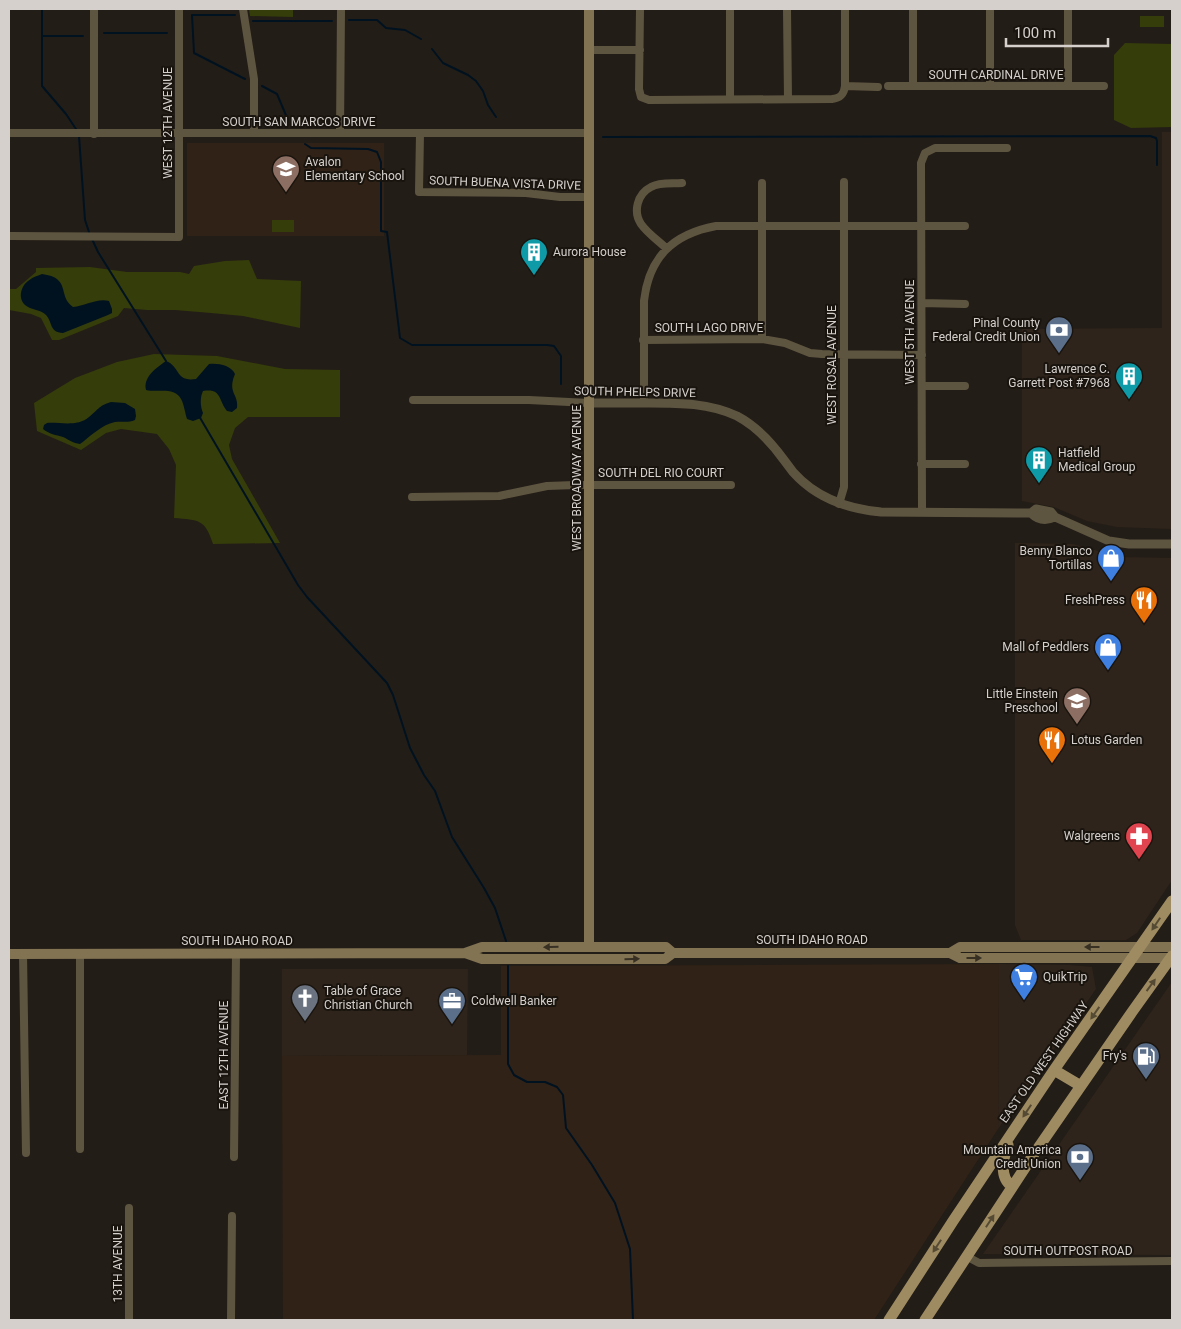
<svg xmlns="http://www.w3.org/2000/svg" width="1181" height="1329" font-family="Roboto,sans-serif">
  <rect width="100%" height="100%" fill="#231d17"/>
  <path fill="#2f241b" d="M1162,132H1172V529L1117,527L1087,521L1054,507L1022,501V329L1162,328Z
    M1015,543L1073,544L1119,557L1172,558V880L1137,933L1126,940H1021L1015,925Z
    M999,964L1070,965L1092,967L1096,989L998,1129Z
    M282,969H468L467,1055L282,1056Z
    M1172,982V1255L983,1254Z"/>
  <path fill="#302216" d="M187,143H384V236H187Z
    M999,964L998,1129L874,1320H283L282,1056L501,1055V966Z"/>
  <path fill="#353d0a" d="M249,9H293V17L250,16Z
    M1140,16H1164V27H1140Z
    M1125,43L1172,44V127L1131,128L1114,120V55Z
    M272,220H294V232H272Z
    M249,260L257,279L301,281L300,328L243,316L211,313L175,310H147L124,308L118,316L59,340H52L41,318L31,314L9,310V289H16L36,272V268L90,267L127,272H180L189,274L194,266L225,261Z
    M154,354L217,356L285,369L340,370V417H248L235,428L229,445L232,459L280,543L213,544C205,519 199,520 174,518L176,465L169,449L157,434L121,429L106,433L81,450L37,431L34,403L75,378L117,362Z"/>
  <path fill="#001220" d="M42,274C72,278 57,296 73,307C85,306 97,298 109,301L112,309V313L108,315L63,333C49,332 53,323 46,315C41,310 33,310 28,307C17,301 20,287 28,281C33,277 37,276 42,274Z
    M166,361C181,367 175,382 196,379L209,364C218,363 231,365 235,374C227,393 239,394 237,408L232,412L227,411C218,400 222,388 203,391C200,397 200,406 203,413L201,418L193,421L187,419C185,413 184,404 181,399C174,386 158,393 146,390C143,377 156,368 166,361Z
    M111,402L125,403L135,409L136,416L135,420C128,423 122,421 115,422C101,425 91,436 80,444C73,443 69,440 63,437C56,435 49,434 43,429L44,425L47,423C60,422 78,427 89,417C98,410 98,406 111,402Z"/>
  <g fill="none" stroke-linecap="round" stroke-linejoin="round">
    <path stroke="#001220" stroke-width="2" d="M42,9V86L66,114L76,129
      M235,15H192L194,53L245,79
      M349,20H377L386,28L405,30L421,39
      M253,21H332
      M104,33H167
      M43,36H83
      M432,49L443,63L468,75L476,81L483,91L488,105L496,117
      M262,86L277,94L288,120
      M79,136L85,220L90,235
      M603,137L1150,136L1156,138L1157,141V165
      M305,144L311,148L368,149L377,152L381,162V231L387,232L400,338L412,345H547L554,346L561,356V384
      M92,239L98,252L166,361
      M199,416L298,585L307,597L387,683L393,695L410,748L424,775L435,791L452,837L484,888L495,908L506,941
      M508,966V1064L514,1075L527,1082H545L557,1087L563,1095L566,1128L592,1165L615,1203L630,1249L633,1320"/>
    <path stroke="#5e5541" stroke-width="8" d="M243,9L254,79V133
      M640,9L639,89L641,97L649,100L832,99C841,98 844,94 845,86V9
      M787,9L788,99
      M913,9V86
      M990,9V86
      M589,50H640
      M845,86L878,87
      M888,86H1104
      M1068,86V9
      M730,99V9
      M9,133H590
      M340,133L341,9
      M420,133L419,192L526,193L560,197H590
      M94,134V9
      M9,236L179,237V9
      M667,249C659,241 648,234 641,224C633,212 637,194 651,187C660,182 673,184 682,183
      M922,303L965,304
      M762,339V183
      M643,340L762,339L785,343L810,353L822,354L922,355
      M922,386H965
      M413,400H529L589,403
      M644,403V301C649,257 673,234 716,226H965
      M921,464H965
      M412,497L499,496L547,486L575,485H731
      M839,504L844,487V182
      M922,512L921,163L925,153L935,148H1007
      M23,953L26,1153
      M80,953V1149
      M234,1157L236,953
      M966,1256L979,1263L1172,1261
      M129,1320V1208
      M231,1320L232,1216"/>
    <path stroke="#5e5541" stroke-width="9" d="M589,403C610,403 630,403 650,403C680,403 709,403 737,416C756,426 771,442 784,460C787,464 790,468 793,472C816,498 848,509 881,512L1031,513L1036,509L1051,512L1055,517L1109,541L1129,544H1172
      M1031,513C1038,520 1046,521 1055,517"/>
    <path stroke="#827353" stroke-width="10" d="M589,947V9
      M465,953L482,947H666L673,953H950L960,947H1172
      M950,953L960,958H1172
      M9,954L465,953L482,959H665L673,953"/>
    <path stroke="#9e8b61" stroke-width="11" d="M1054,1070L1081,1086
      M1008,1145C1003,1158 999,1178 1012,1186
      M889,1320L953,1221L1054,1070L1172,901
      M925,1320L1034,1154L1132,1012L1172,956"/>
  </g>
  <defs><path id="oneway-solid" d="M-6-.8H1V-3.2L6.5 0L1 3.2V.8H-6Z" transform="scale(1.25)"/></defs>
  <g fill="#554a33">
    <use href="#oneway-solid" transform="translate(1156 924) rotate(124)"/>
    <use href="#oneway-solid" transform="translate(1151 985) rotate(-54)"/>
    <use href="#oneway-solid" transform="translate(1095 1013) rotate(125)"/>
    <use href="#oneway-solid" transform="translate(1027 1111) rotate(124)"/>
    <use href="#oneway-solid" transform="translate(990 1221) rotate(-57)"/>
    <use href="#oneway-solid" transform="translate(937 1246) rotate(123)"/>
  </g>
  <g fill="#383023">
    <use href="#oneway-solid" transform="translate(551 947) rotate(179)"/>
    <use href="#oneway-solid" transform="translate(1092 947) rotate(180)"/>
    <use href="#oneway-solid" transform="translate(974 958)"/>
    <use href="#oneway-solid" transform="translate(632 959) rotate(-1)"/>
  </g>
  <defs>
    <g id="school-pin" transform="scale(1.4375)"><path d="M0 17L-7.5 6A9.5 9.5 0 1 1 7.5 6Z" fill="#8d6e63" stroke="#19140e"/><path d="M0-5L7-2L0 1L-7-2ZM-4 1L0 2.5L4 1V4Q0 6-4 4Z" fill="#fff"/></g>
    <g id="building-pin" transform="scale(1.4375)"><path d="M0 17L-7.5 6A9.5 9.5 0 1 1 7.5 6Z" fill="#0f9aa8" stroke="#19140e"/><path d="M-4-6H4V6H1V3H-1V6H-4ZM-2.5-4.3h1.7v1.8h-1.7ZM.8-4.3h1.7v1.8H.8ZM-2.5-1h1.7V.8h-1.7ZM.8-1h1.7V.8H.8Z" fill="#fff"/></g>
    <g id="bank-pin" transform="scale(1.4375)"><path d="M0 17L-7.5 6A9.5 9.5 0 1 1 7.5 6Z" fill="#5c6f8a" stroke="#19140e"/><path d="M-6-4H6V4H-6ZM0-2.3a2.3 2.3 0 1 0 0 4.6a2.3 2.3 0 1 0 0-4.6Z" fill="#fff"/></g>
    <g id="shop-pin" transform="scale(1.4375)"><path d="M0 17L-7.5 6A9.5 9.5 0 1 1 7.5 6Z" fill="#3f7fe0" stroke="#19140e"/><path d="M-5-2.5h2.3a2.7 3.5 0 0 1 5.4 0H5L5.5 6h-11ZM-1.5-2.5h3a1.5 2.3 0 0 0-3 0Z" fill="#fff"/></g>
    <g id="restaurant-pin" transform="scale(1.4375)"><path d="M0 17L-7.5 6A9.5 9.5 0 1 1 7.5 6Z" fill="#e8710a" stroke="#19140e"/><path d="M-5-6h1v4h1v-4h1v4h1v-4h1v5L-1.5 .5V6h-2V.5L-5-1ZM5-6V6H3V1.5H1.5Q1.5-4 5-6Z" fill="#fff"/></g>
    <g id="pharmacy-pin" transform="scale(1.4375)"><path d="M0 17L-7.5 6A9.5 9.5 0 1 1 7.5 6Z" fill="#e0444e" stroke="#19140e"/><path d="M-2-6h4v4h4v4h-4v4h-4v-4h-4v-4h4Z" fill="#fff"/></g>
    <g id="supermarket-pin" transform="scale(1.4375)"><path d="M0 17L-7.5 6A9.5 9.5 0 1 1 7.5 6Z" fill="#3f7fe0" stroke="#19140e"/><path d="M-6-5.5h2.5l.6 2H6L4.5 2H-2.5L-4.4-4H-6ZM-1.5 3.2a1.3 1.3 0 1 0 .1 0ZM3 3.2a1.3 1.3 0 1 0 .1 0Z" fill="#fff"/></g>
    <g id="church-pin" transform="scale(1.4375)"><path d="M0 17L-7.5 6A9.5 9.5 0 1 1 7.5 6Z" fill="#6b7280" stroke="#19140e"/><path d="M-1.2-6h2.4v3.5h3.3v2.4h-3.3V6h-2.4V-.1h-3.3v-2.4h3.3Z" fill="#fff"/></g>
    <g id="office-pin" transform="scale(1.4375)"><path d="M0 17L-7.5 6A9.5 9.5 0 1 1 7.5 6Z" fill="#5c6f8a" stroke="#19140e"/><path d="M-6-3h4V-5.5h4V-3h4V5H-6ZM-1-4.5V-3h2v-1.5ZM-6 0V1H6V0Z" fill="#fff"/></g>
    <g id="fuel-pin" transform="scale(1.4375)"><path d="M0 17L-7.5 6A9.5 9.5 0 1 1 7.5 6Z" fill="#5c6f8a" stroke="#19140e"/><path d="M-5.5-6h7V0h2V4h1.3V-2.5L3-4.5l.8-.8L6-3V5H2.5V1h-1V6h-7ZM-4.2-4.7v3.2H.2V-4.7Z" fill="#fff"/></g>
  </defs>
  <g fill-rule="evenodd">
    <use href="#school-pin" x="286" y="169"/>
    <use href="#building-pin" x="534" y="252"/>
    <use href="#bank-pin" x="1059" y="330"/>
    <use href="#building-pin" x="1129" y="376"/>
    <use href="#building-pin" x="1039" y="460"/>
    <use href="#shop-pin" x="1111" y="558"/>
    <use href="#restaurant-pin" x="1144" y="600"/>
    <use href="#shop-pin" x="1108" y="647"/>
    <use href="#school-pin" x="1077" y="701"/>
    <use href="#restaurant-pin" x="1052" y="740"/>
    <use href="#pharmacy-pin" x="1139" y="836"/>
    <use href="#supermarket-pin" x="1024" y="977"/>
    <use href="#church-pin" x="305" y="998"/>
    <use href="#office-pin" x="452" y="1001"/>
    <use href="#fuel-pin" x="1146" y="1056"/>
    <use href="#bank-pin" x="1080" y="1157"/>
  </g>
  <g text-anchor="middle" dominant-baseline="central" stroke-width="4" stroke-linejoin="round" paint-order="stroke">
    <g font-size="12" fill="#d5d0cc" stroke="#19140e">
      <text x="996" y="75">SOUTH CARDINAL DRIVE</text>
      <text x="299" y="122">SOUTH SAN MARCOS DRIVE</text>
      <text transform="translate(168 123) rotate(-90)">WEST 12TH AVENUE</text>
      <text transform="translate(505 183) rotate(2)">SOUTH BUENA VISTA DRIVE</text>
      <text x="709" y="328">SOUTH LAGO DRIVE</text>
      <text transform="translate(910 332) rotate(-90)">WEST 5TH AVENUE</text>
      <text transform="translate(832 365) rotate(-90)">WEST ROSAL AVENUE</text>
      <text transform="translate(635 392) rotate(1)">SOUTH PHELPS DRIVE</text>
      <text x="661" y="473">SOUTH DEL RIO COURT</text>
      <text transform="translate(577 478) rotate(-90)">WEST BROADWAY AVENUE</text>
      <text x="812" y="940">SOUTH IDAHO ROAD</text>
      <text x="237" y="941">SOUTH IDAHO ROAD</text>
      <text transform="translate(224 1055) rotate(-90)">EAST 12TH AVENUE</text>
      <text transform="translate(1044 1062) rotate(-55)">EAST OLD WEST HIGHWAY</text>
      <text x="1068" y="1251">SOUTH OUTPOST ROAD</text>
      <text transform="translate(118 1264) rotate(-90)">13TH AVENUE</text>
    </g>
    <g font-size="12" fill="#d5d0cc" stroke="#19140e" text-anchor="end">
      <text x="305" y="162" text-anchor="start">Avalon<tspan x="305" dy="14">Elementary School</tspan></text>
      <text x="553" y="252" text-anchor="start">Aurora House</text>
      <text x="1040" y="323">Pinal County<tspan x="1040" dy="14">Federal Credit Union</tspan></text>
      <text x="1110" y="369">Lawrence C.<tspan x="1110" dy="14">Garrett Post #7968</tspan></text>
      <text x="1058" y="453" text-anchor="start">Hatfield<tspan x="1058" dy="14">Medical Group</tspan></text>
      <text x="1092" y="551">Benny Blanco<tspan x="1092" dy="14">Tortillas</tspan></text>
      <text x="1125" y="600">FreshPress</text>
      <text x="1089" y="647">Mall of Peddlers</text>
      <text x="1058" y="694">Little Einstein<tspan x="1058" dy="14">Preschool</tspan></text>
      <text x="1071" y="740" text-anchor="start">Lotus Garden</text>
      <text x="1120" y="836">Walgreens</text>
      <text x="1043" y="977" text-anchor="start">QuikTrip</text>
      <text x="324" y="991" text-anchor="start">Table of Grace<tspan x="324" dy="14">Christian Church</tspan></text>
      <text x="471" y="1001" text-anchor="start">Coldwell Banker</text>
      <text x="1127" y="1056">Fry's</text>
      <text x="1061" y="1150">Mountain America<tspan x="1061" dy="14">Credit Union</tspan></text>
    </g>
  </g>
  <rect width="1181" height="1329" fill="none" stroke="#d5d0cc" stroke-width="20"/>
  <path d="M1006 38v8h102v-8" fill="none" stroke="#d5d0cc" stroke-width="2.5"/>
  <text x="1014" y="38" font-size="15" fill="#d5d0cc" stroke="#19140e" stroke-width="4" paint-order="stroke">100 m</text>
</svg>
